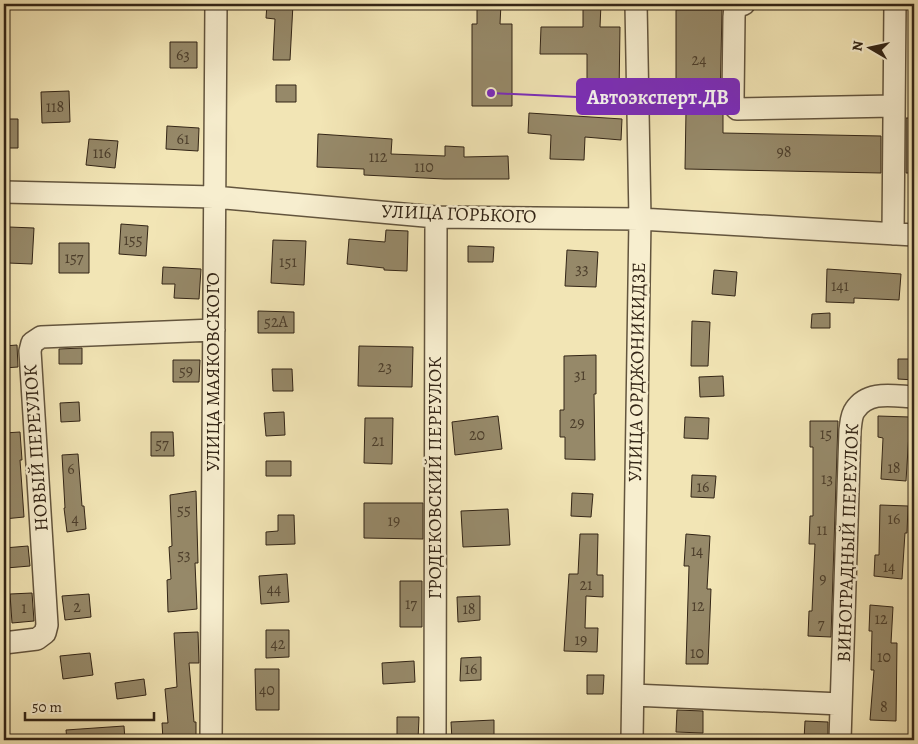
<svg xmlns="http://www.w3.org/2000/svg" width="918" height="744" font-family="Alegreya,serif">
  <rect width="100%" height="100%" fill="#f2e5b5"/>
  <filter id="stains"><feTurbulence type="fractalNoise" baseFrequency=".004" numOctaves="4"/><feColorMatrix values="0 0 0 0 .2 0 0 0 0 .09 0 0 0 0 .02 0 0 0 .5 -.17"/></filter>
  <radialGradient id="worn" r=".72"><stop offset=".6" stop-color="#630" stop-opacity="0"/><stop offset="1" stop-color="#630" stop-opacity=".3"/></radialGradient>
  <path fill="#968969" stroke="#332516" d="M267,4H293L290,60H273L275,19L266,18Z
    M477,4H501L500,24H512V106H472V24H477Z
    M583,4H601L600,27H620L619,94L587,93V54H540L541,27H583Z
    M676,10H722L720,105L723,111V133L881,136V173L685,169L686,111H676Z
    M170,42H197V68H170Z
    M276,85H296V102H276Z
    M69,91L70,122L42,123L41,92Z
    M529,113L622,119L621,140L585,137L584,160L550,159L551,135L528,133Z
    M906,118H914V173H906Z
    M4,119H18V148H4Z
    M167,126L199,128L198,151L166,149Z
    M318,134L392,139L391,154L445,156V146L464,147V157L508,156L509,179H444L364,175V169L317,167Z
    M89,139L118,141L115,168L86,165Z
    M121,224L148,226L146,256L119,254Z
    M9,227L34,228L32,264L8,263Z
    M386,230L408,231L407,271L384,270V268L347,264L349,239L385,242Z
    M273,240L306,241L304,285L271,283Z
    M59,243H89V273H59Z
    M468,246L494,247L493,262H468Z
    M567,250L598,252L596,287L565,286Z
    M163,267L201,269L199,299L174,298L175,284H162Z
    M827,269L901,274L899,300L854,298V303L826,302Z
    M714,270L737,272L735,296L712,294Z
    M258,311L294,312V333H258Z
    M830,313V328H811L812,314Z
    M692,321L710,322L708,366H691Z
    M17,345L18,367L4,368V346Z
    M359,346L413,347L412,387L358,386Z
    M82,348V364H59V349Z
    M596,355V394H594L595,460L565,459V437H560V410H564V356Z
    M898,359H914V380L898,379Z
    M173,360H200L199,382H173Z
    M272,369H292L293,391H273Z
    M723,376L724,396L700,397L699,377Z
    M79,402L80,421L61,422L60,403Z
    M284,412L285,435L266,436L264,413Z
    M498,416L502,449L455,455L452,422Z
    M878,416L910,417L906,481L881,479L883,438L878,437Z
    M685,417L709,418L708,439L684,438Z
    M365,418H393L392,464L364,463Z
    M810,421H838L831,637L808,636L809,611H812L815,544H809L810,516H813V447H810Z
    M20,432L22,460H20L24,517L4,519V433Z
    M151,432H173L174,456H151Z
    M78,454L82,506H84L86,529L67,532L64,508H65L62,455Z
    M266,461H291V476H266Z
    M692,475L716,476L714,498L691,497Z
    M196,491L198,563H195L197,609L168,612L167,580L171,579L169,547L172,546L170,495Z
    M572,493L593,494L591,517L571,516Z
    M364,503H423V539L364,538Z
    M880,505L908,506L907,533H905L902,579L874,576L875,555H879Z
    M508,509L510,545L463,547L461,511Z
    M278,515H294L295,544L266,545V532L278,531Z
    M580,534H598L597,575H603V597L586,596L585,628H598L597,652L564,651L569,574H578Z
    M686,534L710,536L707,589H711L708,664H686L689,566H684Z
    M28,546L30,566L6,568L4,548Z
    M287,574L289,602L261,604L259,576Z
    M400,581H422V627H400Z
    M32,593L34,621L12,623L10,594Z
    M89,594L91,617L65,620L62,596Z
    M480,596V620L458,622L457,597Z
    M870,605L893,607L891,643H897L896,721L870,720L874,670H871L872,631H869Z
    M266,630H289V657L266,658Z
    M198,632L199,663H189L194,722H196V740H163L162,723H168L165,689L177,687L174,633Z
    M90,653L93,675L63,679L60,656Z
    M481,657V680L460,681L461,658Z
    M414,661L415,682L383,684L382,663Z
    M255,669H279V710H256Z
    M587,675H604L603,694H587Z
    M144,679L146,695L117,699L115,683Z
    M677,710L703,711V733L676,732Z
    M397,717H419L418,740H397Z
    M494,720V740H452L451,722Z
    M805,721L828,722V740H804Z
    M124,726L125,740H67L66,730Z"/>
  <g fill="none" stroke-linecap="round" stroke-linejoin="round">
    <g stroke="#63553e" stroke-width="24">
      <path id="minor" d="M744,4L735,7L734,17L733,99V105L737,109L893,106
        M4,192L214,197L436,217L640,219L914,235
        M893,234L895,4
        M4,643L37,639L45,633L47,625L30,351L32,343L41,337L214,330
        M633,695L841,704
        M211,740L216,4
        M435,740L436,217
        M632,740L640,219L636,4
        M840,740L850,430C851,424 851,415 855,410C868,390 893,396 914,397"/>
    </g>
    <use href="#minor" stroke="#f7eecf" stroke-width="21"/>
  </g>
  <g text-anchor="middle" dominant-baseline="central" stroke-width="5" stroke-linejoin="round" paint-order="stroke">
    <g font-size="16" fill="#4c3e2b">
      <text x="183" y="55">63</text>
      <text x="699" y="60">24</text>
      <text x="55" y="107">118</text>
      <text x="183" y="139">61</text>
      <text x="784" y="152">98</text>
      <text x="102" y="153">116</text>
      <text x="378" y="157">112</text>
      <text x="424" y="167">110</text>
      <text x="133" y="240">155</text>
      <text x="74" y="258">157</text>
      <text x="288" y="262">151</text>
      <text x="582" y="269">33</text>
      <text x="840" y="286">141</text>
      <text x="276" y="322">52А</text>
      <text x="385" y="367">23</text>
      <text x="186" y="371">59</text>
      <text x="580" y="375">31</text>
      <text x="577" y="423">29</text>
      <text x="826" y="434">15</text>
      <text x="477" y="435">20</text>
      <text x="378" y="441">21</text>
      <text x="162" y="444">57</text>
      <text x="894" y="468">18</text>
      <text x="71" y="469">6</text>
      <text x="827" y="479">13</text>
      <text x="703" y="487">16</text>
      <text x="184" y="510">55</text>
      <text x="75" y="519">4</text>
      <text x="894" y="519">16</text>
      <text x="394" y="521">19</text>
      <text x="822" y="530">11</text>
      <text x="697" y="551">14</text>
      <text x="184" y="555">53</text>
      <text x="889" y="567">14</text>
      <text x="823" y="579">9</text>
      <text x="586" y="585">21</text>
      <text x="274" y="589">44</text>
      <text x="411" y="604">17</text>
      <text x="698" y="606">12</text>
      <text x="77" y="607">2</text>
      <text x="24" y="608">1</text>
      <text x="469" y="609">18</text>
      <text x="881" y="619">12</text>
      <text x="821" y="624">7</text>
      <text x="581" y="640">19</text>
      <text x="278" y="644">42</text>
      <text x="697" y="653">10</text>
      <text x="884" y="657">10</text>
      <text x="471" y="669">16</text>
      <text x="267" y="690">40</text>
      <text x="884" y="707">8</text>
    </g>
    <g font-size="19" fill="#332516" stroke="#f7eecf">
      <text transform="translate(459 214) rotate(2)">УЛИЦА ГОРЬКОГО</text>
      <text transform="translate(213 372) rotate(-90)">УЛИЦА МАЯКОВСКОГО</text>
      <text transform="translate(637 372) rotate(-89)">УЛИЦА ОРДЖОНИКИДЗЕ</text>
      <text transform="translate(36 448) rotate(-94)">НОВЫЙ ПЕРЕУЛОК</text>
      <text transform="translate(435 478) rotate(-90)">ГРОДЕКОВСКИЙ ПЕРЕУЛОК</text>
      <text transform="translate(848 543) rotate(-88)">ВИНОГРАДНЫЙ ПЕРЕУЛОК</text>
    </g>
  </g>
  <path fill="none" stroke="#7b2cbf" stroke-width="2" d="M491 93L577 97"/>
  <circle fill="#7b2cbf" stroke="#f7eecf" stroke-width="2" cx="491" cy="93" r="5"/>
  <rect fill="#7b2cbf" stroke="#7b2cbf" stroke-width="2" x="577" y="79" width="162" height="35" rx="5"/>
  <g font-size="20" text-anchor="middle" font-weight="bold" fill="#fff">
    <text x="658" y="104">Автоэксперт.ДВ</text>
  </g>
  <rect width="918" height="744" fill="none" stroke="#f2e5b5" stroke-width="20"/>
  <rect x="5" y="5" width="908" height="734" fill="none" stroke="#332516" stroke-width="2.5"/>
  <rect x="10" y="10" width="898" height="724" fill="none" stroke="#332516"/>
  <g transform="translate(870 48) rotate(279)" stroke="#f7eecf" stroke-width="4" paint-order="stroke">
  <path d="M0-4L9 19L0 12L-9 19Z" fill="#332516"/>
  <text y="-8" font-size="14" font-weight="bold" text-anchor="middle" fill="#332516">N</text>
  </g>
  <path d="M25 712v8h129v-8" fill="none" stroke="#332516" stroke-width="2.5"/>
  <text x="32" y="712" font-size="15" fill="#332516" stroke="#f7eecf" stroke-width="4" paint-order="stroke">50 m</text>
  <rect width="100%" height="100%" filter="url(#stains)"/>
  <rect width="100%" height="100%" fill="url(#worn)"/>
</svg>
